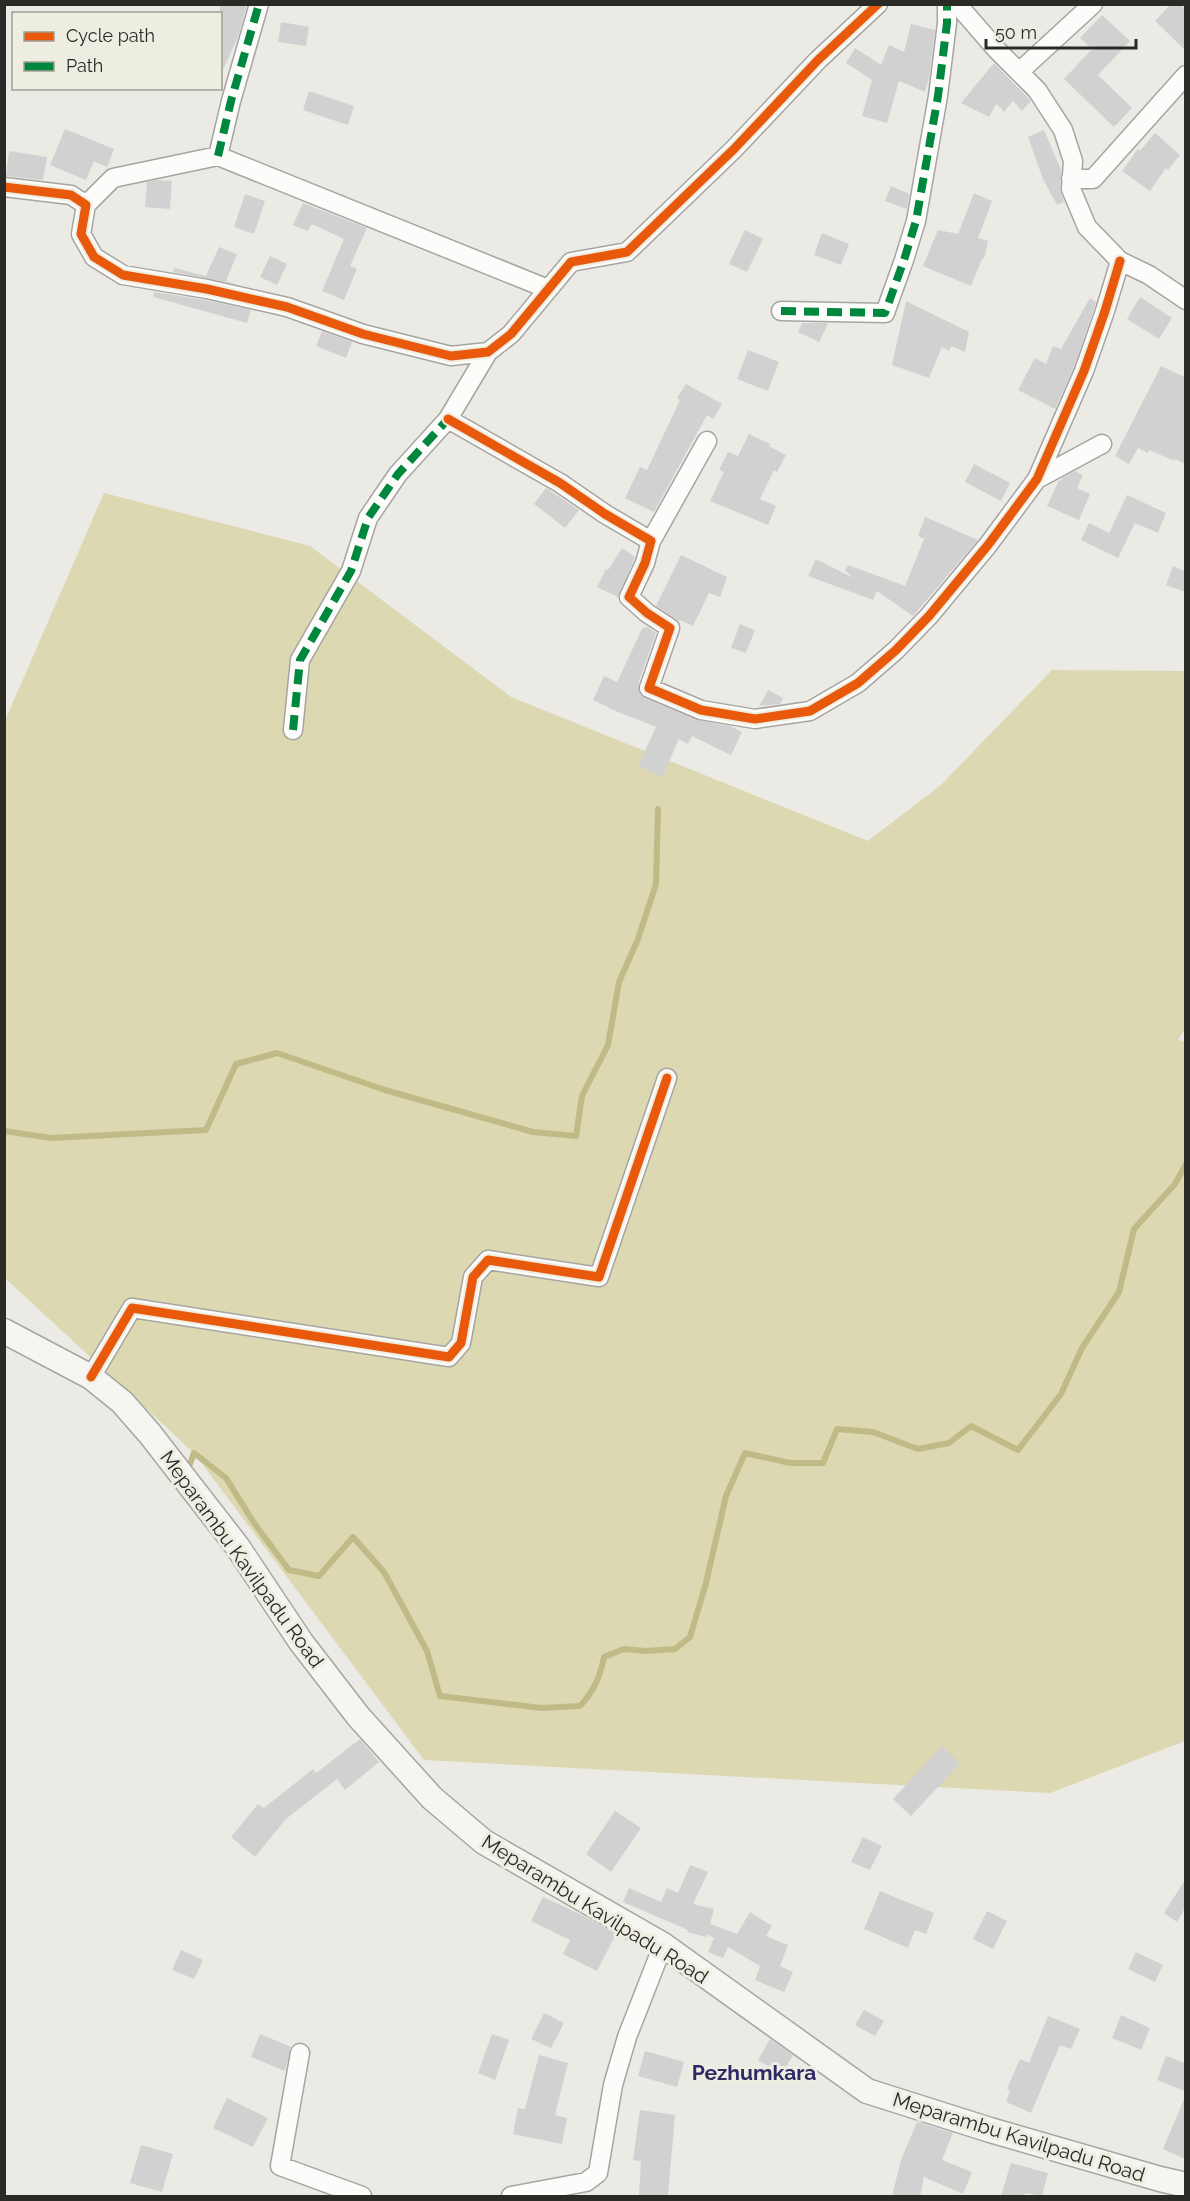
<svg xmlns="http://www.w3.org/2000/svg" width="1190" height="2201" font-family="Raleway,sans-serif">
  <rect width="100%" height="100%" fill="#ebeae4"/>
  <path fill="#dcd8b1" d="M104,493L310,546L511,697L868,841L941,785L1052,670L1185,671L1186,1027L1178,1040L1186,1042L1185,1741L1050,1793L424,1760L194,1453L5,1278L4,723Z"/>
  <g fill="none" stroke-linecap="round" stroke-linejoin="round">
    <path stroke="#c0ba87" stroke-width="6" d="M4,1131L51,1138L206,1130L236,1064L277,1053L385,1090L533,1132L576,1136L582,1096L608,1045L619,982L638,939L656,884L658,809
      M188,1469L194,1453L226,1478L254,1523L289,1570L319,1576L353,1537L384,1572L427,1651L440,1696L541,1708L580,1706C594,1691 600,1677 604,1657L624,1649L646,1651L675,1649L690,1637L706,1583L726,1496L745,1453L790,1463H823L837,1429L873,1432L918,1449L949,1443L971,1426L1018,1450L1061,1394L1082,1348L1119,1292L1134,1229L1175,1184L1186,1164"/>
  </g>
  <path fill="#d2d1d1" d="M220,4H247L238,37L220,76Z
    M1171,4H1180L1185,9V50L1155,21Z
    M1102,15L1130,41L1098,75L1132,108L1114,127L1064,79L1092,49L1080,38Z
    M281,22L309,27L306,46L278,42Z
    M911,24L935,30L929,77L925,92L899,81L887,123L862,116L872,80L846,63L855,48L881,65L889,45L904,52Z
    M994,63L1031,101L1022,111L1013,101L1003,113V110L996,104L989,117L961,103Z
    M309,91L354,106L348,125L303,110Z
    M65,129L114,149L107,167L94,161L86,180L50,165Z
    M1044,130L1061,170L1060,189L1064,202L1057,205L1043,179L1028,137Z
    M1155,133L1180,155L1168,170L1166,168L1150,191L1122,171L1138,149L1140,151Z
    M9,151L47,157L43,180L6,176Z
    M157,180L172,181L170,209L145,207L147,182Z
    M891,186L909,194L907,209L885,201Z
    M974,193L992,201L978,238L988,241L984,259H982L971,286L923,266L938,230L958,234Z
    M245,194L265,201L254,234L234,227Z
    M303,203L367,228L350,266L357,269L344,300L322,291L344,239L312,224L308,231L293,225Z
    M745,230L763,239L747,272L729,264Z
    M822,233L849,244L841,265L814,255Z
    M219,247L237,254L226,281L237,284L173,272L174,268L206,276Z
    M270,256L287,264L277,285L260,277Z
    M154,292L205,300L251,310L247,323L153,297Z
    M1140,297L1172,318L1159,339L1127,319Z
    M1090,298L1096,302L1094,308L1074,367L1055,409L1018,390L1035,358L1046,364L1053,346L1061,349Z
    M906,301L969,332L965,352L951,346L949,351L942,347L929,378L892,365Z
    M802,323H827L828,324L819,342L798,332Z
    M322,331L352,342L346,358L316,346Z
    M748,350L779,362L768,391L737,379Z
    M1161,366L1185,377V464L1175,459V461L1149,450L1148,453L1138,448L1129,464L1115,456Z
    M686,384L722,404L713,419L707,415L654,512L625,498L640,467L647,470L680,400L677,398Z
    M749,434L770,444L769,446L786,455L777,472L774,470L760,499L776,506L768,525L710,501L724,472L719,470L728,452L738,456Z
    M974,464L1010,483L1001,501L965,482Z
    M1075,471L1083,475L1077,488L1090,494L1079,520L1047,506L1059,480L1061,481L1062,478Z
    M546,488L579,510L565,528L534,504Z
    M1127,495L1166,513L1158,533L1135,523L1118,558L1081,540L1089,523L1109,533Z
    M925,517L978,540L913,616L877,591L873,600L808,576L816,559L853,578L845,570L848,565L905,586L924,539L918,536Z
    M622,548L635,557L618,597L597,587L606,569L608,570Z
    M681,555L727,577L720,597L709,593L693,626L680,620L679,621L656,606Z
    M1173,566L1185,571V592L1166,585Z
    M740,624L755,630L746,653L731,648Z
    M646,626L656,633L638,684L640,694L645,698L697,720L730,726L742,732L731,755L692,736L688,744L679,739L662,777L638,766L656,727L618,712L593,700L604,676L617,682L643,627L646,628Z
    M768,690L783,698L780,704L759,706Z
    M360,1739L379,1762L345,1790L337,1779L286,1819L255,1857L231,1837L258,1804L264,1808L313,1769L316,1773Z
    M942,1746L960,1763L911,1816L893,1799Z
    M615,1811L641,1828L611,1872L586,1854Z
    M863,1837L882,1846L870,1870L851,1862Z
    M690,1865L708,1872L693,1904L714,1909L710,1924L737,1934L750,1912L772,1926L766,1936L788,1945L780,1966L793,1972L784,1992L755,1980L760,1966L728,1947L723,1958L708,1952L714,1938L707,1934V1937L687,1932L688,1930L623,1902L629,1888L661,1902L667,1888L678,1893Z
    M1185,1880V1908L1177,1922L1164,1913Z
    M880,1891L934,1913L926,1934L915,1930L908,1948L864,1929Z
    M543,1897L582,1915L616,1934L597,1971L563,1954L570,1940L531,1921Z
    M987,1911L1007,1921L993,1949L973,1939Z
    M181,1950L203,1960L194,1979L172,1970Z
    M1136,1952L1163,1965L1155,1982L1128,1969Z
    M864,2010L884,2021L875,2036L855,2025Z
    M544,2013L564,2023L551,2048L531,2039Z
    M1121,2015L1150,2028L1141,2050L1112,2038Z
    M1048,2016L1080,2029L1071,2049L1060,2045L1031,2113L1006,2102L1010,2091L1007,2089L1020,2059L1029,2063Z
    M260,2034L291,2047L285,2071L251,2057Z
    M492,2034L509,2040L495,2080L478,2073Z
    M770,2039L793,2055L782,2074L758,2060Z
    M645,2051L684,2062L677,2087L638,2076Z
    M539,2055L568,2063L555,2115L567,2118L562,2144L513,2134L518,2108L525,2109Z
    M1166,2056L1185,2063V2091L1157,2080Z
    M1185,2097V2159L1163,2149Z
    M227,2098L268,2118L253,2147L213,2128Z
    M640,2110L675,2115L668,2196H639L641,2161L633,2160Z
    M917,2122L953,2133L942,2160L972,2172L963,2194L924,2177L920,2196H892L901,2160Z
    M141,2145L173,2154L162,2192L130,2183Z
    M1011,2163L1048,2173L1042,2196L1025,2193L1024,2196H1001Z"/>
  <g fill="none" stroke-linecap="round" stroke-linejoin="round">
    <g stroke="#a6a5a1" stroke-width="21">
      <path id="street" d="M957,4L997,50L1037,90L1063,130L1073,161L1071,189L1087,227L1120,261L1149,275L1186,300
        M1019,72L1093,4
        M218,156L231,101L259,4
        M1071,179H1093L1186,75
        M4,187L71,195L86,205L81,234L94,257L123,275L207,289L287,307L363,334L451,356L488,352L511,334L571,262L627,252L734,149L818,60L878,4
        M86,205L113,178L218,156L548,289
        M781,311L885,313L904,260L916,221L938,96L947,23V4
        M448,419L560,483L605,514L651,541L645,563L629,597L647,613L670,628L649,688L701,710L755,719L810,711L858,683L896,650L929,616L988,545L1037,479L1084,371L1105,311L1120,261
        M1037,479L1102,444
        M651,541L707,441
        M293,730L300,660L351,571L368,518L398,474L448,419L488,352
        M91,1377L132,1308L449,1357L461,1343L473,1277L488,1260L599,1277L667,1078
        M300,2053L280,2166L362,2196
        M511,2196L586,2182L598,2173L613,2085L627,2037L663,1945"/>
    </g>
    <g stroke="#a6a5a1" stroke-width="27">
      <path id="secondary" d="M4,1331L91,1377L122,1402L150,1434L237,1546L301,1642L358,1716L432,1798L484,1842L663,1945L867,2091L990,2130L1160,2179L1186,2185"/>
    </g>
    <use href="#street" stroke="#fcfcfb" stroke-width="18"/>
    <use href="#secondary" stroke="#f5f5f2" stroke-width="24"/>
    <path stroke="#00873e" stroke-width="8" stroke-dasharray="15 8" stroke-linecap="butt" d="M218,156L231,101L259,4
      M781,311L885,313L904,260L916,221L938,96L947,23V4
      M293,730L300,660L351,571L368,518L398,474L448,419L451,421"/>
    <g stroke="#eeede1" stroke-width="13">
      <path id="cycleway" d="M4,187L71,195L86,205L81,234L94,257L123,275L207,289L287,307L363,334L451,356L488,352L511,334L571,262L627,252L734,149L818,60L878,4
        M448,419L560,483L605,514L651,541L645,563L629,597L647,613L670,628L649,688L701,710L755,719L810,711L858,683L896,650L929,616L988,545L1037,479L1084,371L1105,311L1120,261
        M91,1377L132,1308L449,1357L461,1343L473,1277L488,1260L599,1277L667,1078"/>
    </g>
    <use href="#cycleway" stroke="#e8590c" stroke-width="9"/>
  </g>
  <g text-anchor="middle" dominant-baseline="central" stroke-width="6" stroke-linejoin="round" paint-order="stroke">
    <g font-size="20" fill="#2b2a26" stroke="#eeede1">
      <text transform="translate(242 1559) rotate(54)">Meparambu Kavilpadu Road</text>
      <text transform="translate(595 1909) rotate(32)">Meparambu Kavilpadu Road</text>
      <text transform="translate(1019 2137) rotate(17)">Meparambu Kavilpadu Road</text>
    </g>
    <g font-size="21" font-weight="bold" fill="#2d2a65" stroke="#eeede1">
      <text x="754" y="2072">Pezhumkara</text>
    </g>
  </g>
  <rect width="1190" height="2201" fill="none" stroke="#2b2a26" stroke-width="12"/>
  <rect x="12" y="12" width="210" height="78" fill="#eeede1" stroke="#a09f96" stroke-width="1.5"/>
  <rect x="24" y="32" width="30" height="9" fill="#e8590c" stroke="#a09f96" stroke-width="1.5"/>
  <text x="66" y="42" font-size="18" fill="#2b2a26">Cycle path</text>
  <rect x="24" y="62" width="30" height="9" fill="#00873e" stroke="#a09f96" stroke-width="1.5"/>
  <text x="66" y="72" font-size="18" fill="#2b2a26">Path</text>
  <path d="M986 39v9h150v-9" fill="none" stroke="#2b2a26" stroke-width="3"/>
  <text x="995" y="39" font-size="18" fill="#2b2a26" stroke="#eeede1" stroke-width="4.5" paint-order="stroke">50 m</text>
</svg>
